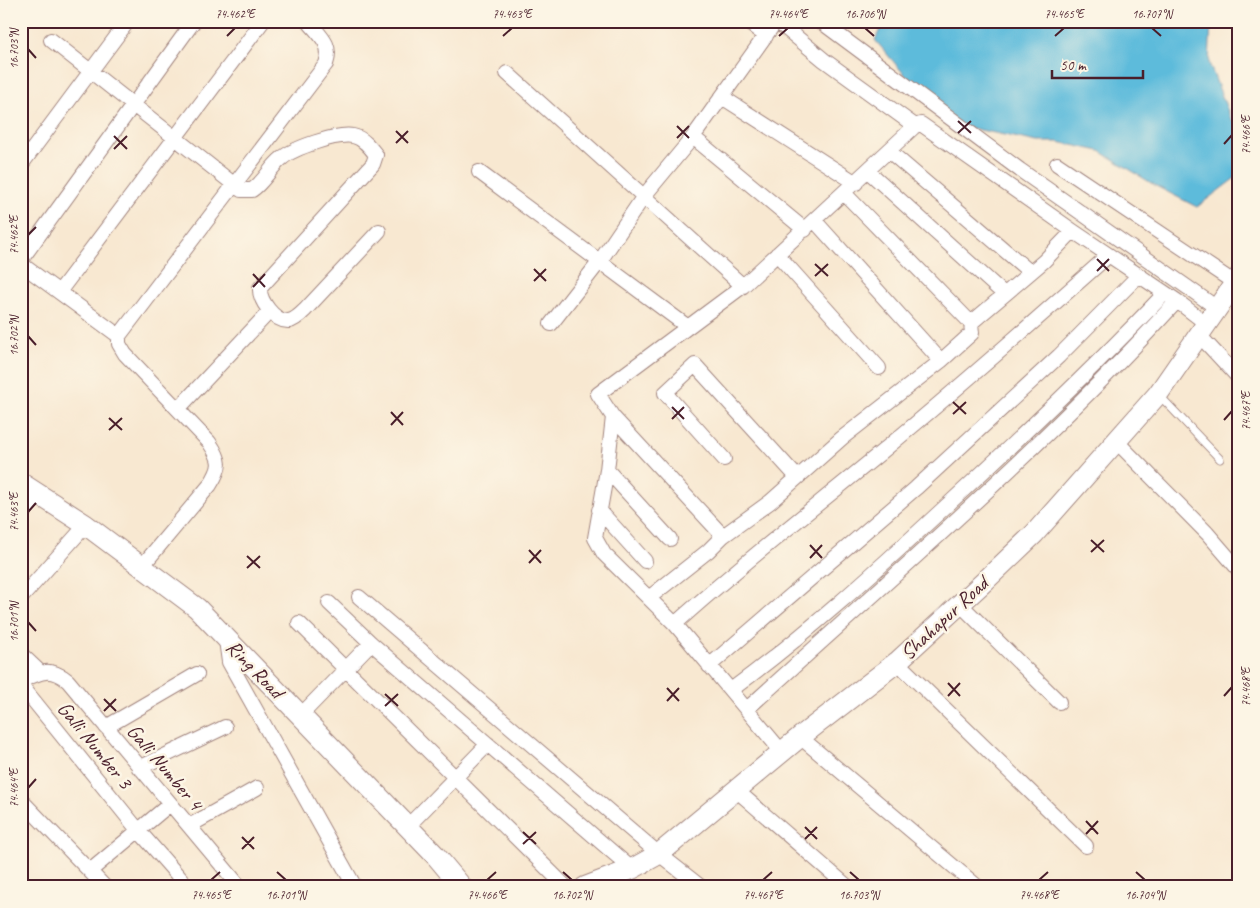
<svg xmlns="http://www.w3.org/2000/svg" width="1260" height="908" font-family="Caveat,sans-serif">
  <rect width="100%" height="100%" fill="#fcf5e5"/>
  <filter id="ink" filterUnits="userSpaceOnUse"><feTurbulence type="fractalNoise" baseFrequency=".02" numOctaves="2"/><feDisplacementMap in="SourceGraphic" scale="10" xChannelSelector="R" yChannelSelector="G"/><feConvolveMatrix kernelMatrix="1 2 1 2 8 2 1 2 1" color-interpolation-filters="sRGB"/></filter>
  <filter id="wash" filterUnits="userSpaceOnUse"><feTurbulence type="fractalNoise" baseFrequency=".0096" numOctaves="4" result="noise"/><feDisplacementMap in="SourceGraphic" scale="20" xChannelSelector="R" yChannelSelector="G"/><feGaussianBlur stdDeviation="1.12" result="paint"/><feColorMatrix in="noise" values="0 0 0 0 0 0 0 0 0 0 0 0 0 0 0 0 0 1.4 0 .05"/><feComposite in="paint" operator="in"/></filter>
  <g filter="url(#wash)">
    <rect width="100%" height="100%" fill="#f8e8d1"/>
    <path fill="#5dbbdb" stroke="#546d83" d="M884,21H1211L1209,63L1231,119L1239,125V175L1197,207L1156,186L1100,151L1058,142H1038L961,126L917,89L875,40Z"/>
  </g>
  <g filter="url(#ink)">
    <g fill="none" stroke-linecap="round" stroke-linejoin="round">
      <g stroke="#a1847e" stroke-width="9">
        <path id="lane" d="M1160,396L1220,459"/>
      </g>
      <g stroke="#a1847e" stroke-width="16">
        <path id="street" d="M746,21L766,36
          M777,21L824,60L915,126
          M820,21L1020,170L1217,308
          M51,40L241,190H252C264,182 270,168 281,159C293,148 337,133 353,136C363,138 370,147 376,155L373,164L260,288C259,300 274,322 289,321C295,320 301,314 305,310L379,231
          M507,73L743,286
          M722,97L856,183
          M693,137L805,230
          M889,151L1030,272
          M1057,164L1235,283
          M21,165L128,21
          M868,171L1004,294
          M479,172L688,327
          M814,220L941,361
          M777,254L879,368
          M21,260L194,21
          M21,264L119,336
          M59,292L263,21
          M971,323L1044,261L1073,231
          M551,324L600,261L644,196L693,137L776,21
          M1199,335L1239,378
          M178,409L270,311
          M613,417L723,536
          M1116,441L1207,533L1239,570
          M724,459L665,393L695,365L797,477
          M607,470L670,539
          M599,510L645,561
          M21,515L38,495
          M143,565L210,485C222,466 222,461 209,442L125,354L119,344V336L326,64C333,44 320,36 308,21
          M359,597L659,854L701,887
          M650,597L708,551L723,536L770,502L842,438L941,361L972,333L971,323L844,193
          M21,598L86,525
          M329,603L371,643L632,869
          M960,604L1059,702
          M299,623L566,887
          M675,624C742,563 814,508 884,450C960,387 1035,321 1109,255
          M226,640L229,662L355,887
          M21,654L40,672
          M897,662L1086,846
          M709,666L916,488L1059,356L1138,276
          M21,681C40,672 50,666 68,681L240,887
          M21,685L138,830L188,887
          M731,690C806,635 875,572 943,509C1019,439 1094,368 1165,293
          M747,709C893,576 1044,447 1177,301
          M300,716L371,643
          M106,727L197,674
          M800,737L978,887
          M782,752L675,624L604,554L595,538L607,470L613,417L598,394L743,286L915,126L921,124L1073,231L1177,301L1207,324
          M139,768L225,727
          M736,790L848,887
          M21,800L105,887
          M189,826L257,788
          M407,827L488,744
          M90,871L170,804
          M21,881L27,887"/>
      </g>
      <g stroke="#a1847e" stroke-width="22">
        <path id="secondary" d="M21,483L86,525L197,608L436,856L462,887
          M585,887L632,869L659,854L800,737L897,662L985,581L1034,534L1158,394L1239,277"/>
      </g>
      <use href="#lane" stroke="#fff" stroke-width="7"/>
      <use href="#street" stroke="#fff" stroke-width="14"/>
      <use href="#secondary" stroke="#fff" stroke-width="20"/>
    </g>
  </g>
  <path fill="none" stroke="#4a1f2b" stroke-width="2" d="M865,28L874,36M1152,28L1161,36M227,36L235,28M503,36L512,28M779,36L788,28M1055,36L1064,28M28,49L36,58M958,121L971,133M677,126L689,138M396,131L408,143M958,133L971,121M114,136L127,149M677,138L689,126M396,143L408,131M1224,144L1232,135M114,149L127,136M28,235L36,227M1097,259L1109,271M815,264L828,276M534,269L546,281M1097,271L1109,259M253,274L265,287M815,276L828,264M534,281L546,269M253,287L265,274M28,336L36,345M953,402L966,414M672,407L684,419M391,412L403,425M953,414L966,402M109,418L122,430M672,419L684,407M1224,420L1232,411M391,425L403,412M109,430L122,418M28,512L36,503M1091,540L1104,552M810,545L822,558M529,550L541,563M1091,552L1104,540M247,556L260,568M810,558L822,545M529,563L541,550M247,568L260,556M28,622L36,631M948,683L960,696M667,688L679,701M385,694L398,706M948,696L960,683M1224,696L1232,687M104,699L116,711M667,701L679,688M385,706L398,694M104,711L116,699M28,788L36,779M1086,821L1098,834M805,827L817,839M523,832L536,844M1086,834L1098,821M242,837L254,849M805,839L817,827M523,844L536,832M242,849L254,837M277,872L286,880M563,872L572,880M850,872L859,880M1136,872L1145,880M211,880L220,872M487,880L496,872M763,880L772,872M1039,880L1048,872"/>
  <g text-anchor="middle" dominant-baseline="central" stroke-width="5" stroke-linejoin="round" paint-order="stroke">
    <g font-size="21" fill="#4a1f2b" stroke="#fcf5e5">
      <text transform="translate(944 618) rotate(-43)">Shahapur Road</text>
      <text transform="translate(255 669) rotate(46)">Ring Road</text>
      <text transform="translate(95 745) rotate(51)">Galli Number 3</text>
      <text transform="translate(165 767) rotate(50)">Galli Number 4</text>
    </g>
  </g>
  <rect width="1260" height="908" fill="none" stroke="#fcf5e5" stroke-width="55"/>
  <path d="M1052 70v8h91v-8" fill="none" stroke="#4a1f2b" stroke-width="2.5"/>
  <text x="1060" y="70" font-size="15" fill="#4a1f2b" stroke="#fcf5e5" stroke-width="4" paint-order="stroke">50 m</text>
  <rect x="28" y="28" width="1204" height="852" fill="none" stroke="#4a1f2b" stroke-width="2"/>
  <g font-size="12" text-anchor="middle" fill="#4a1f2b">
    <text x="235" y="18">74.462°E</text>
    <text x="512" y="18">74.463°E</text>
    <text x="788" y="18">74.464°E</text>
    <text x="865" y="18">16.706°N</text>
    <text x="1064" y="18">74.465°E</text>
    <text x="1152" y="18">16.707°N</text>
    <text transform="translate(14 49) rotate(-90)" y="4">16.703°N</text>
    <text transform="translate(1246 135) rotate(-90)" y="4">74.466°E</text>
    <text transform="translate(14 235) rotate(-90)" y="4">74.462°E</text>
    <text transform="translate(14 336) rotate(-90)" y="4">16.702°N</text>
    <text transform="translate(1246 411) rotate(-90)" y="4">74.467°E</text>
    <text transform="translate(14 512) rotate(-90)" y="4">74.463°E</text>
    <text transform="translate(14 622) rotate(-90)" y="4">16.701°N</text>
    <text transform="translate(1246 687) rotate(-90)" y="4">74.468°E</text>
    <text transform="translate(14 788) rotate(-90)" y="4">74.464°E</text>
    <text x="211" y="899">74.465°E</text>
    <text x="286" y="899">16.701°N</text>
    <text x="487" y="899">74.466°E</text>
    <text x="572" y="899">16.702°N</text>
    <text x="763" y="899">74.467°E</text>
    <text x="859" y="899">16.703°N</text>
    <text x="1039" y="899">74.468°E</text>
    <text x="1145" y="899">16.704°N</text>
  </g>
</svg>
